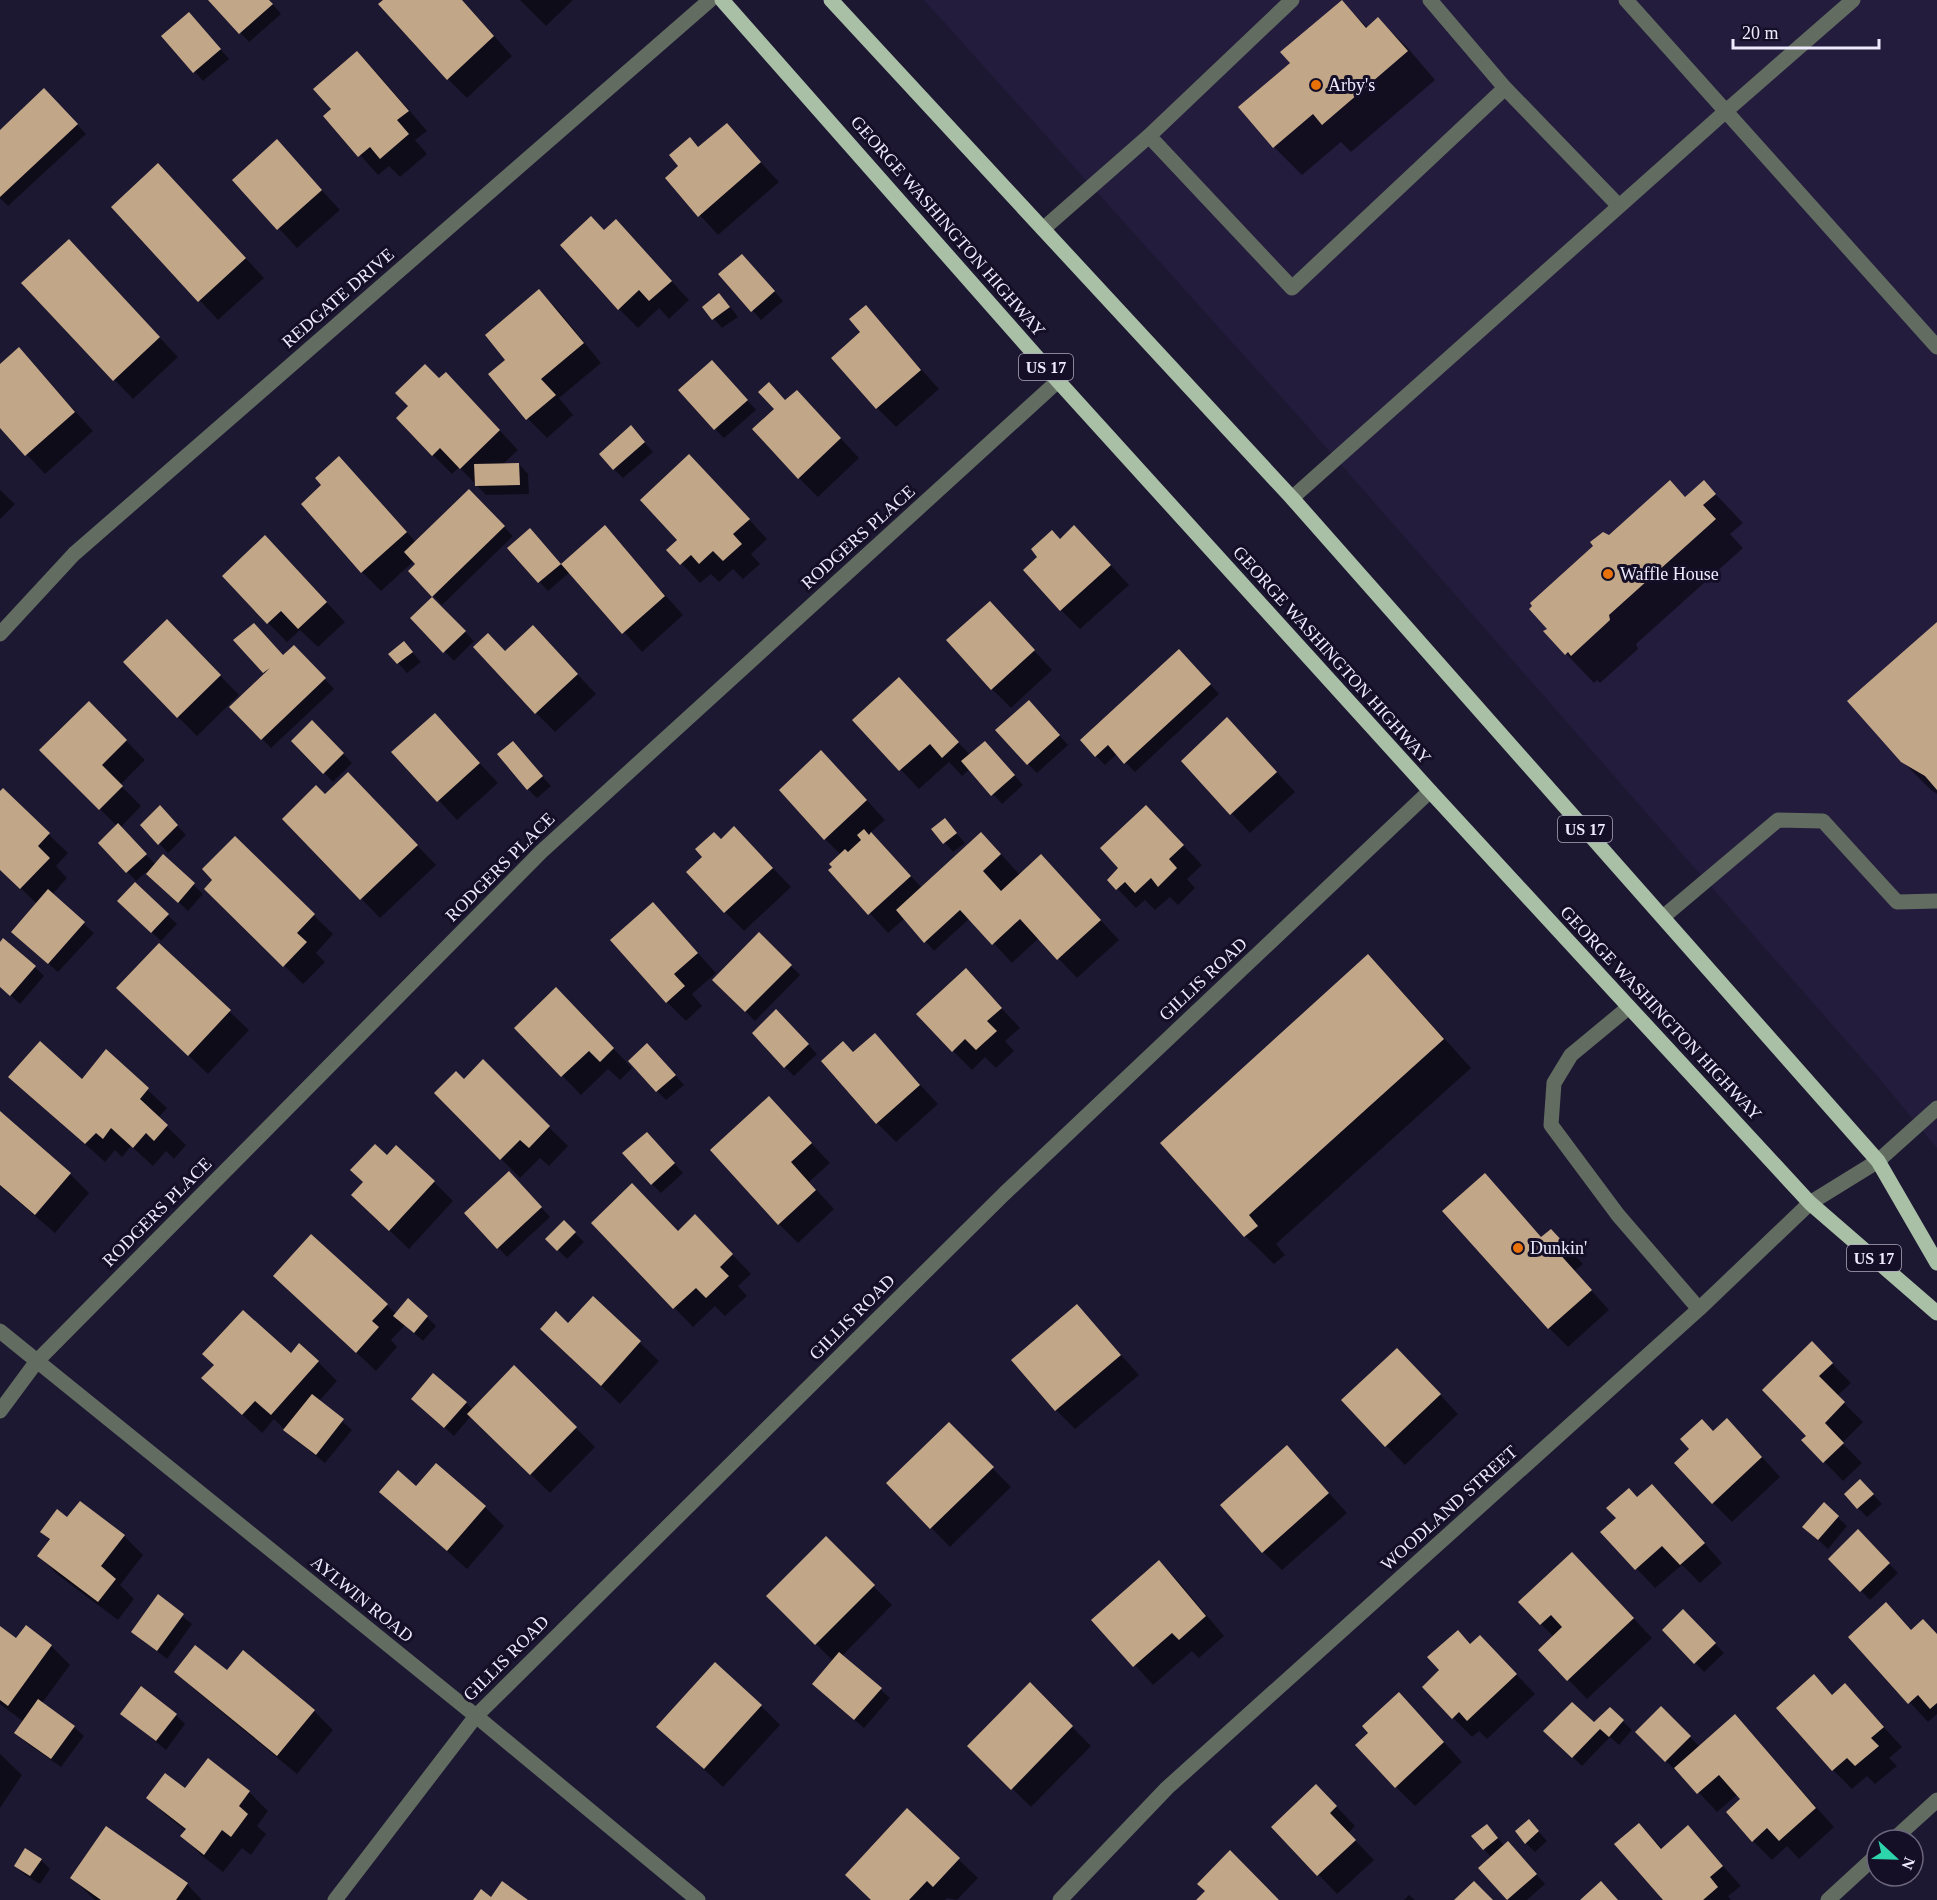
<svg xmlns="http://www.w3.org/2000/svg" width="1937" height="1900" font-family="Georgia,serif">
  <rect width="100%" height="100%" fill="#1d1831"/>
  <path fill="#231c3c" d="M924,0H1937V1148L1878,1077L1302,420Z"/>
  <path fill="#0007" d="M210,0H269L281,14L249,42Z
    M385,0H462L512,56L467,98L448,79Z
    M520,0H573L546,26Z
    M1342,2L1368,28L1378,19L1407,47L1435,80L1351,152L1341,142L1302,175L1274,147L1240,107L1292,63Z
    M189,14L229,59L203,81L163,36Z
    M357,53L376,72L427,131L415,140L427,154L400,177L389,166L378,175L325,116L333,109Z
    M53,99L86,134L8,206L0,198V132Z
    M726,125L779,182L718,235L667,179Z
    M277,142L340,210L297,248L234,180Z
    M177,184L264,278L218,320L113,207Z
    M616,221L689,300L669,319L659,308L638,328L619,309L605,231Z
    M88,261L178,357L133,399L23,284Z
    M751,265L783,301L761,320L721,274Z
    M539,291L558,310L601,363L559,398L573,415L547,438L528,419L507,360Z
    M728,304L738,317L722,328L704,307Z
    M865,307L939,389L896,427L877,408L862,332Z
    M19,349L93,431L45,474L0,426V366Z
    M721,371L756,410L724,438L715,429Z
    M797,392L859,458L818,497L799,478L786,401Z
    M465,393L518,450L502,465L519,464L528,474L529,494L486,495L459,467L452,474L433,455Z
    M640,437L653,452L623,478L614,469Z
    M339,458L416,542L469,491L513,536L442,605L410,571L417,564L414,561L381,591L362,572L323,485Z
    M708,475L767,539L751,554L760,564L743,579L733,569L719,582L711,574L700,583L669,550L679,540Z
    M1670,482L1686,498L1704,482L1743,523L1730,534L1743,548L1636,644L1638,649L1600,683L1597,680L1594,683L1545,632L1609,537Z
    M0,490L15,504L0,519Z
    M605,528L683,615L642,652L570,572L548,591L509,548L539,539L561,565Z
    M1061,540L1093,546L1129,585L1080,629L1061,610Z
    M284,556L345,622L318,647L300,630L287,642L268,623Z
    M432,599L474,641L454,661L412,618Z
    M990,603L1052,670L1011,708L992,689Z
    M1937,624V794L1931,790L1902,761Z
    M533,627L596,694L555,732L536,713L506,652Z
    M186,640L239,695L197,736L178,717Z
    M236,640L284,657L303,656L334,689L271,748L231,707L266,674Z
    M404,643L421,662L407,673L390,654Z
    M1188,660L1219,694L1135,772L1117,754L1105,765L1096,756Z
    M899,679L970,755L994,752L1023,785L1002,804L970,769L962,776L949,762L919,789L854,720Z
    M89,703L145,760L120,785L141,806L120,828L156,865L164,857L203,894L188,911L146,872L136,881L100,843L117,826L41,750Z
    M1038,711L1068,745L1037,773L1028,764Z
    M435,715L498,783L457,820L394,752Z
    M312,722L352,763L333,782L293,741Z
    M1246,738L1295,792L1250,833L1183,761Z
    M513,743L551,786L537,798L528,789Z
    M840,771L885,820L870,833L922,888L1000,853L1020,875L1041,856L1119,940L1077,978L1039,938L1012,963L970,918L934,951L905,918L888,933L830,870L841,855L825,839Z
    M3,790L68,853L56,866L67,878L52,895L94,933L58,972L22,941L37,904L0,868V793Z
    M367,793L436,865L380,918L284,819L325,797Z
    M169,817L186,835L168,853L142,825Z
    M945,820L965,843L953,852L933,829Z
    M1165,826L1202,865L1187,879L1195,888L1178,905L1170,897L1155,910L1145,900L1136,908L1109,880Z
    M235,838L333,934L316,953L325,962L303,984L206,889L215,880Z
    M753,847L791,887L744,931L725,912Z
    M135,884L177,924L161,941L128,910Z
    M653,904L716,973L692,994L702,1006L686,1021L667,1002Z
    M759,934L800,975L755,1021L714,980Z
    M0,944L35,967L44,976L20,1004L0,986Z
    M159,945L249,1030L208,1074L137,1007Z
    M1368,957L1396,985L1471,1068L1276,1244L1285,1255L1274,1264L1245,1236L1162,1143Z
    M966,970L1020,1028L1005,1041L1014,1051L996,1068L985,1057L972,1070L953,1051Z
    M575,1008L632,1068L620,1080L608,1069L581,1095L516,1028Z
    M785,1020L817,1054L794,1076L785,1067Z
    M874,1035L938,1104L896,1142L877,1123L853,1054Z
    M107,1052L167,1108L158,1118L186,1145L174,1159L166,1151L153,1166L131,1146L122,1157L115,1150L105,1162L10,1077L82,1081Z
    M657,1054L684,1085L666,1100L657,1091Z
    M483,1062L568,1146L549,1166L540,1158L520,1178L436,1093L464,1081Z
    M769,1098L830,1163L809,1182L834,1209L798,1243L779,1224Z
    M0,1113L70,1174L89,1193L55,1233L0,1186Z
    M656,1143L683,1173L661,1193L652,1184Z
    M387,1157L434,1182L453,1201L409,1249L372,1214Z
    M518,1182L550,1217L507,1257L466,1213Z
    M564,1222L584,1242L567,1259L547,1239Z
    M593,1223L714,1235L751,1274L738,1286L747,1296L725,1316L715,1306L693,1327Z
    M1551,1231L1583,1264L1574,1271L1609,1310L1568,1347L1549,1328L1542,1238Z
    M275,1276L387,1305L397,1315L409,1300L436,1326L423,1341L405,1325L391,1340L397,1347L376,1371Z
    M593,1298L659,1361L620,1404L561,1348L568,1325Z
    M1077,1306L1139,1375L1075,1429L1056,1410Z
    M1812,1343L1851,1383L1837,1396L1863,1422L1842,1443L1862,1463L1843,1481L1803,1440L1808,1436Z
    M291,1355L318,1362L337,1381L319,1401L352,1430L325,1463L294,1439L274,1419L262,1433L203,1378L215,1365Z
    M1416,1369L1458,1414L1405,1465L1343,1401Z
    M466,1403L473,1410L576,1428L595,1447L550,1493L471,1416L454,1436L423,1408Z
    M1714,1432L1746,1439L1780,1477L1732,1522L1713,1503L1691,1449Z
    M968,1443L1011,1487L950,1547L888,1484Z
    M1287,1447L1347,1513L1282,1570L1263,1552Z
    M417,1488L485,1507L504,1526L467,1569L381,1492Z
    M1869,1490L1882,1504L1867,1517L1858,1508Z
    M1637,1498L1671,1505L1722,1563L1700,1583L1682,1565L1655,1588L1602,1532Z
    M1824,1504L1847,1526L1828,1549L1814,1536Z
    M68,1519L124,1536L143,1555L120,1585L134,1599L118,1620L58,1575L39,1556L51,1541L42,1532Z
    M1858,1532L1898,1573L1870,1600L1830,1559Z
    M826,1539L892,1605L842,1656L890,1698L864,1728L823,1693L833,1661L768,1596Z
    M1159,1562L1178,1581L1224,1636L1199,1658L1192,1651L1153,1685L1094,1620Z
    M1591,1573L1652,1638L1587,1699L1540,1650L1554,1637L1541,1624Z
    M158,1597L192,1624L167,1659L133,1632Z
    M1683,1611L1724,1653L1704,1672L1664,1630Z
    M26,1627L51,1646L70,1665L42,1703L74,1727L84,1736L61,1767L25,1742L16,1732L24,1722L0,1704V1628L16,1640Z
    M1912,1631L1937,1635V1714L1928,1722L1850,1637Z
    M1471,1645L1499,1656L1535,1694L1487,1739L1479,1731L1472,1737L1453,1718Z
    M243,1652L314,1711L333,1730L297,1774L195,1690L176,1671L227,1673Z
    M1814,1676L1833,1696L1845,1685L1902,1747L1889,1758L1897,1766L1875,1784L1867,1776L1852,1789L1833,1770Z
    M1030,1684L1091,1746L1031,1807L969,1746Z
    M761,1706L780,1725L723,1787L658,1727Z
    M1661,1708L1700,1747L1735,1716L1834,1827L1799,1859L1787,1846L1772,1860L1753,1841L1743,1799L1738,1794L1717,1812L1677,1769L1675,1770L1637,1732Z
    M1610,1709L1632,1730L1619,1745L1610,1737L1582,1766L1545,1731L1594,1725Z
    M1418,1713L1462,1762L1415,1806L1396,1787Z
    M122,1714L176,1715L185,1724L166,1750Z
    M0,1754L22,1775L0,1808Z
    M208,1760L249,1792L268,1811L257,1826L266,1834L251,1855L242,1848L223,1872L201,1855L182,1836L186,1831L167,1816L148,1797L185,1790Z
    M1335,1805L1355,1826L1348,1833L1374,1860L1337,1894L1273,1827Z
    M907,1810L978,1878L957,1900L947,1898L945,1900H872Z
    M1529,1821L1547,1841L1535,1852L1526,1843Z
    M1639,1825L1663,1849L1688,1827L1741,1886L1728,1896L1731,1900H1665Z
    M1487,1826L1505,1846L1517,1853L1545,1884L1527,1900H1509L1480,1869L1492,1858L1484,1849Z
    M41,1860L50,1869L40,1884L25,1875L15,1866Z
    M72,1878L187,1884L202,1900H95Z
    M1409,1895L1415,1900H1404Z"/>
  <path fill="#c2a688" d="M208,0H269L273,4L239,34Z
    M383,0H462L494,36L447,80L378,4Z
    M1342,0L1366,28L1378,17L1408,51L1322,125L1313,114L1273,148L1238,107L1290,63L1280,52Z
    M189,12L221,49L193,73L161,36Z
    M357,51L409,111L397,120L409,134L380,159L370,147L358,157L323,116L331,109L313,89Z
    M44,88L78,124L0,197V130Z
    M727,123L761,162L698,217L665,178L678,166L669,155L690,137L698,147Z
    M277,139L322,190L277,230L232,180Z
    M158,163L246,258L198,302L111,207Z
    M591,216L604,230L616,219L672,281L649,301L639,290L618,310L560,245Z
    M69,239L160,337L113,381L21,283Z
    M742,254L775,291L751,312L718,274Z
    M539,289L584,343L541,379L556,395L526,420L488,374L505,360L485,335Z
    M719,293L730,307L712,320L702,307Z
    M866,305L921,370L876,409L831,358L860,332L849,319Z
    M19,347L75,412L25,456L0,428V364Z
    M712,360L748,400L714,430L678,390Z
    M425,364L439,378L446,372L500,430L460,469L440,448L432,456L396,418L408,406L395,393Z
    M769,382L785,400L797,390L841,438L798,479L752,429L774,409L758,392Z
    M631,425L645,442L613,470L599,454Z
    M689,454L750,519L733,534L742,544L723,561L713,551L699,564L691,555L680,565L666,550L677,540L640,500Z
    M339,456L407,532L361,573L301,504L321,485L315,478Z
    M519,463L520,485L475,486L474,464Z
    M1670,480L1685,497L1704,480L1716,494L1703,505L1716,519L1609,615L1610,620L1571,656L1568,652L1565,655L1543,631L1547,629L1529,609L1532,606L1530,603L1593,546L1590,542L1603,532L1609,535Z
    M469,489L505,526L432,597L408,571L415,564L404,552Z
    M605,525L665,596L622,634L561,564Z
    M1074,525L1111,565L1060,611L1023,570L1037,557L1031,549L1052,530L1060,539Z
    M530,528L561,564L538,583L507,548Z
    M265,535L327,602L298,629L281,611L267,624L222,576Z
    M432,597L466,631L443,653L410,618Z
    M990,601L1035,650L991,690L946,640Z
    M167,619L221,675L177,718L123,662Z
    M1937,622V790L1925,776L1901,762L1847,701Z
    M254,623L283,655L294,645L326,678L261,740L229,707L270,668L263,673L233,640Z
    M533,625L578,674L535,714L473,647L488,633L505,651Z
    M404,641L413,652L397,664L388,654Z
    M1179,649L1211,684L1124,764L1108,745L1095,757L1080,740Z
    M899,677L959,742L942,758L930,744L899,771L852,720Z
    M1029,700L1060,735L1027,765L995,730Z
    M89,701L127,740L102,765L123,786L99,810L39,750Z
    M435,713L480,763L437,802L391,752Z
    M1227,717L1277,772L1230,815L1181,761Z
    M312,720L344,753L323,774L291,741Z
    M513,741L543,776L527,790L497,754Z
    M985,741L1015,775L991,796L961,761Z
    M821,750L867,800L824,840L779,790Z
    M348,772L418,845L360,900L282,819L316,785L325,794Z
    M3,788L50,833L38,846L50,858L20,889L0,870V791Z
    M160,805L178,825L158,845L140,825Z
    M1146,805L1184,845L1169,859L1177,868L1158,887L1151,878L1135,893L1125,882L1116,890L1107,880L1118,868L1100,848Z
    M945,818L957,833L943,844L931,829Z
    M118,823L147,854L126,873L98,843Z
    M734,826L773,868L724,913L686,872L702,857L695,849L714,832L721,839Z
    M864,829L869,835L871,832L911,876L868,915L828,870L832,867L829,864L845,849L848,852L861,840L857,835Z
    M981,832L1001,854L983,871L1001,891L1041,854L1101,920L1057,960L1020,919L992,945L960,910L924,943L896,910Z
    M235,836L315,914L297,933L307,942L283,967L204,889L212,880L202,869Z
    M163,854L195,883L178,903L146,874Z
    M135,882L169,914L151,933L117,901Z
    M48,889L85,922L48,964L11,932Z
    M653,902L698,953L674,974L685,986L666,1003L610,940Z
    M759,932L792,965L745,1012L712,980Z
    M3,938L36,966L10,996L0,987V942Z
    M159,943L231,1010L188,1056L116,988Z
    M1368,954L1444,1039L1249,1215L1258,1226L1244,1237L1160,1143Z
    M966,968L1002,1008L987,1021L997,1031L976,1050L965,1039L952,1052L916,1014Z
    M556,987L614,1048L600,1062L589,1051L561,1077L514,1028Z
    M776,1009L809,1044L784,1068L752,1033Z
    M875,1033L920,1085L876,1124L821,1061L843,1041L853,1052Z
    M40,1041L82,1079L106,1049L149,1088L140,1099L168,1125L154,1141L146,1133L133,1148L111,1128L103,1139L96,1133L85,1144L8,1077Z
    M647,1043L676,1075L656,1092L628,1061Z
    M483,1059L550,1126L529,1148L520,1140L500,1160L434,1093L456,1071L464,1079Z
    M769,1096L812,1143L791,1162L816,1190L778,1225L710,1150Z
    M0,1111L71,1173L35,1215L0,1185Z
    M647,1132L675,1163L651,1185L622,1153Z
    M375,1144L387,1155L396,1145L435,1181L389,1231L351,1195L363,1182L350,1170Z
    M509,1171L542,1207L497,1249L464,1213Z
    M1485,1173L1541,1237L1551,1229L1565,1244L1557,1251L1592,1290L1548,1329L1442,1211Z
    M632,1183L678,1231L695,1214L733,1254L720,1267L729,1276L706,1298L696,1288L673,1309L591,1223Z
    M564,1220L576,1232L557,1251L545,1239Z
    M311,1234L388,1304L372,1321L379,1327L356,1353L273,1276Z
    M593,1296L641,1341L601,1386L540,1329L556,1311L568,1323Z
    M408,1298L428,1316L414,1333L393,1316Z
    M1077,1304L1121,1355L1055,1411L1011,1360Z
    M243,1310L291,1353L299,1343L319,1361L271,1415L255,1401L242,1415L201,1378L214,1365L202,1354Z
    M1812,1341L1833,1363L1819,1376L1845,1402L1825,1423L1844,1443L1823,1463L1801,1440L1806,1436L1762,1390Z
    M1397,1348L1441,1394L1385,1447L1341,1400Z
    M514,1365L577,1427L530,1475L467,1414Z
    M433,1373L467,1402L444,1428L411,1399Z
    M312,1394L344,1419L316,1455L283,1430Z
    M1727,1418L1762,1457L1712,1504L1674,1463L1689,1449L1680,1439L1702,1419L1713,1431Z
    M949,1422L994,1467L930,1529L886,1483Z
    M1287,1445L1329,1493L1262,1553L1220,1505Z
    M436,1463L486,1506L447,1551L379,1492L398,1470L416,1486Z
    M1860,1479L1874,1494L1857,1509L1844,1494Z
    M1652,1484L1705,1543L1680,1565L1662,1546L1635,1570L1600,1532L1616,1518L1606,1508L1629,1488L1637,1497Z
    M80,1501L125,1535L101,1566L116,1579L98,1602L37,1556L50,1539L40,1532L57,1509L67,1517Z
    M1824,1502L1839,1516L1818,1540L1802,1527Z
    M1858,1529L1890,1563L1860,1592L1828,1559Z
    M826,1536L875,1585L815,1645L766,1596Z
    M1572,1552L1634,1618L1567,1681L1538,1650L1562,1627L1551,1615L1540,1625L1518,1602Z
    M1159,1560L1206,1616L1179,1640L1172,1633L1133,1667L1091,1620Z
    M158,1594L184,1614L157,1651L131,1632Z
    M1886,1602L1911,1630L1923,1619L1937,1634V1703L1930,1709L1918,1695L1908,1704L1848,1637Z
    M1683,1609L1716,1643L1694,1664L1662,1630Z
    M26,1625L52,1645L8,1706L0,1700V1626L16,1638Z
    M1458,1630L1470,1644L1480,1635L1517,1674L1467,1721L1459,1712L1452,1719L1422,1687L1439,1670L1427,1657Z
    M195,1645L227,1670L243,1650L315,1710L277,1756L174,1672Z
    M839,1652L882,1688L854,1720L812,1684Z
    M715,1662L762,1705L704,1769L656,1727Z
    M1814,1674L1832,1695L1845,1683L1884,1727L1871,1738L1879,1746L1855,1766L1847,1758L1832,1771L1776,1708Z
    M1030,1682L1073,1726L1011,1790L967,1746Z
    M141,1686L177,1714L156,1741L120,1714Z
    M1399,1692L1444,1742L1395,1788L1355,1745L1368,1733L1362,1726Z
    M38,1699L75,1726L51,1759L14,1733Z
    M1572,1702L1594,1722L1610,1707L1624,1720L1609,1737L1600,1729L1572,1758L1543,1731Z
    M1661,1706L1691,1736L1665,1762L1635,1732Z
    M1735,1714L1816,1808L1779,1841L1767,1828L1752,1842L1726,1812L1740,1799L1719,1775L1697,1794L1674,1768Z
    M208,1758L250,1791L239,1806L248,1814L231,1837L222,1830L204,1855L180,1836L186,1829L146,1798L165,1773L185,1788Z
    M1316,1784L1337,1806L1330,1813L1356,1840L1317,1876L1271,1827Z
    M907,1808L960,1858L933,1887L927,1881L909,1900H871L845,1875Z
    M1529,1819L1539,1831L1525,1844L1515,1831Z
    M1639,1823L1661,1849L1688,1825L1723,1866L1710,1877L1718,1887L1703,1900H1663L1614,1844Z
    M1487,1824L1498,1838L1483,1850L1471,1836Z
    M106,1826L188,1883L176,1900H101L70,1878Z
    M1508,1841L1537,1874L1507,1900L1478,1868Z
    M25,1848L42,1859L30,1876L14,1866Z
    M1230,1850L1279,1900H1196L1205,1891L1197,1884Z
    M502,1881L528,1900H473L481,1889L491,1897Z
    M1474,1881L1493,1900H1454Z
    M1601,1881L1618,1900H1580Z"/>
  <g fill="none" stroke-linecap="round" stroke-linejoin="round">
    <path stroke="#626c61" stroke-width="15" d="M1430,0L1505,88L1619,206
      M1626,0L1937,347
      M1149,136L1292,288L1505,88
      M1043,229L1149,136L1292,0
      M1292,498L1726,111L1853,0
      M0,634L74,554L710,0
      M1663,917L1778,820L1823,821L1897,902L1937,901
      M1629,1007L1571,1055L1554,1083L1551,1125L1618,1215L1699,1309
      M0,1331L476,1716L698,1900
      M0,1411L37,1361L541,852L1058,381
      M1893,1840L1937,1800
      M335,1900L476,1716L1005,1193L1430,791
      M1060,1900L1167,1788L1699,1309L1810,1203L1878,1161L1937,1108
      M1828,1900L1877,1855"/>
    <path stroke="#a9bfa6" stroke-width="15" d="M722,0L1058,381L1430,791L1629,1007L1810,1203L1937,1313
      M831,0L1292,498L1878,1161L1937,1263"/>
  </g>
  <g fill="#e8710a" stroke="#140e27" stroke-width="2">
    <circle cx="1316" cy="85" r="6"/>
    <circle cx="1608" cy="574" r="6"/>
    <circle cx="1518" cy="1248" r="6"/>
  </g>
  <g text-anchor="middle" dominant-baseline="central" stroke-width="6" stroke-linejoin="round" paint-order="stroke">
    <g fill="#140e27" stroke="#aca9bd" stroke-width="1.5">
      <rect x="1019" y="354" width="54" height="26" rx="4.5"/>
      <rect x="1558" y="816" width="54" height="26" rx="4.5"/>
      <rect x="1847" y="1245" width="54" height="26" rx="4.5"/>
    </g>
    <g font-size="16" font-weight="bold" fill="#edebfd">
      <text x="1046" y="367">US 17</text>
      <text x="1585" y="829">US 17</text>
      <text x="1874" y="1258">US 17</text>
    </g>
    <g font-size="18" fill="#edebfd" stroke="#140e27" text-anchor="start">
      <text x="1328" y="85">Arby's</text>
      <text x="1620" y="574">Waffle House</text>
      <text x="1530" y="1248">Dunkin'</text>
    </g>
    <g font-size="18" fill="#edebfd" stroke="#140e27">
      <text transform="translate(948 226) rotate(49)">GEORGE WASHINGTON HIGHWAY</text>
      <text transform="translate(338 298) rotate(-41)">REDGATE DRIVE</text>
      <text transform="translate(858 537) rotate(-42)">RODGERS PLACE</text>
      <text transform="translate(1332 655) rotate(48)">GEORGE WASHINGTON HIGHWAY</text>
      <text transform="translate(500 867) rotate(-45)">RODGERS PLACE</text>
      <text transform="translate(1203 979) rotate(-43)">GILLIS ROAD</text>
      <text transform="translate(1661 1013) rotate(47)">GEORGE WASHINGTON HIGHWAY</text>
      <text transform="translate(157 1212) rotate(-45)">RODGERS PLACE</text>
      <text transform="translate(852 1317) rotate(-45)">GILLIS ROAD</text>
      <text transform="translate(1449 1508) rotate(-42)">WOODLAND STREET</text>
      <text transform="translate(362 1599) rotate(39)">AYLWIN ROAD</text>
      <text transform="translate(506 1658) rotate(-45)">GILLIS ROAD</text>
    </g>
  </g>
  <g transform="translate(1895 1858) rotate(112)"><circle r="28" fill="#140e27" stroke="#6b667d" stroke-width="1.5"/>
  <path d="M0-4.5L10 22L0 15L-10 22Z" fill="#2ed4aa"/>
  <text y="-9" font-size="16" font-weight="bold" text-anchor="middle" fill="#edebfd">N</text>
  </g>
  <path d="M1733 39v9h146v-9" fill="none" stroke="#edebfd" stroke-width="3"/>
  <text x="1742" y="39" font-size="18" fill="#edebfd" stroke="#140e27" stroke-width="4.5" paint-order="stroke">20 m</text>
</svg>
